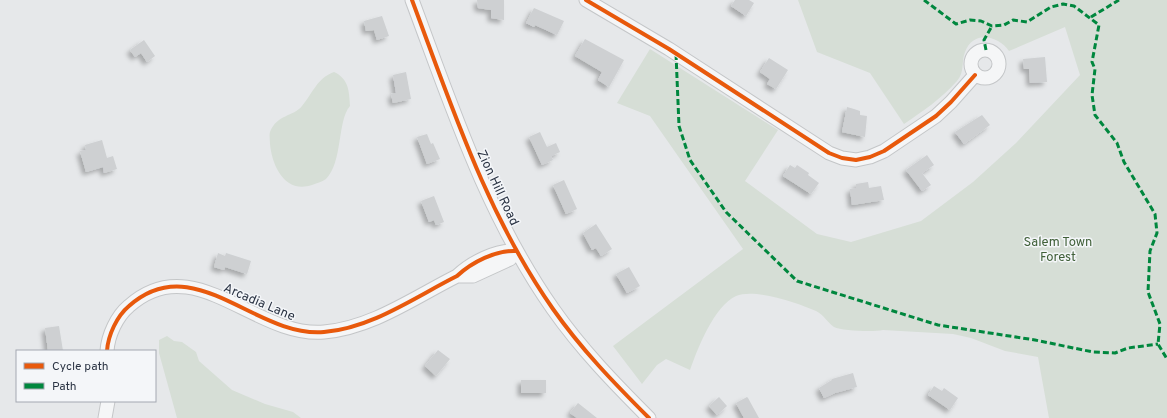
<svg xmlns="http://www.w3.org/2000/svg" width="1167" height="418" font-family="Overpass,sans-serif">
  <defs>
    <filter id="shadow"><feDropShadow dx="-3.5" dy="3.5" stdDeviation="2" flood-color="#0004"/></filter>
  </defs>
  <rect width="100%" height="100%" fill="#e6e8ea"/>
  <path fill="#d6ded6" d="M798,0H1167V418H1049L1038,357L1005,351L971,338L953,334L883,330C874,332 842,331 834,327C828,323 823,314 816,311C798,303 755,288 736,296C714,306 698,348 690,370L666,359L657,365L642,384L613,346L743,249L650,116L617,103L650,49L778,130L745,181L817,234L851,242L921,221L973,182L1016,143L1080,75L1065,27L1009,51C998,35 973,30 965,52C961,62 965,72 957,81C941,99 923,111 904,124L870,73L817,52Z
    M334,72C349,79 349,91 350,106C337,121 343,162 326,179C322,182 316,183 312,185C285,194 272,166 270,144C270,140 269,135 270,132C277,114 293,117 302,106C313,93 317,78 334,72Z
    M167,336L174,341L182,342L196,352L199,361L232,390L265,404L293,412L301,418H177L159,353V340Z"/>
  <path fill="#ced0d2" filter="url(#shadow)" d="M477,0H504V20L491,18V10L478,8Z
    M735,0H749L754,3L746,16L731,6Z
    M534,8L564,21L557,35L535,25L534,27L526,23Z
    M382,16L389,36L377,40L374,30L366,31L364,21Z
    M585,39L624,60L609,87L598,80L602,72L575,56Z
    M144,40L155,56L147,62L141,53L135,57L130,50Z
    M1045,57L1047,82L1030,83L1029,69H1024L1023,59Z
    M769,58L788,70L776,89L767,84L770,79L760,72Z
    M406,72L411,99L393,103L391,94L396,93L393,75Z
    M847,107L854,109L860,111V115L867,116L865,137L842,132Z
    M982,115L990,125L964,144L955,132Z
    M540,132L547,147L556,143L560,152L551,156L553,160L542,165L529,137Z
    M427,134L431,144L433,143L440,159L427,164L417,137Z
    M102,140L107,158L113,156L117,169L104,173L103,167L86,172L80,151L86,150L85,145Z
    M927,155L934,165L922,173L931,185L922,191L906,170Z
    M790,165L795,168L797,165L809,173L808,175L819,183L811,194L783,176Z
    M564,180L577,209L566,214L553,185Z
    M868,182L869,188L881,186L884,200L852,205L850,189L856,188V184Z
    M434,196L444,222L436,225L434,220L429,222L421,201Z
    M596,224L612,249L601,256L596,248L592,250L583,233Z
    M218,253L225,256L226,253L251,261L247,274L225,267L224,270L214,267Z
    M629,267L640,286L627,293L616,274Z
    M59,326L63,351H48L45,328Z
    M438,350L450,359L436,376L425,366Z
    M853,373L857,387L835,393L824,398L819,388L832,380V379Z
    M521,380H546V393H521Z
    M934,386L942,391L944,388L958,398L950,410L928,395Z
    M719,397L727,406L717,415L709,406Z
    M747,397L748,398L759,418H744L736,403Z
    M578,403L597,418H577L570,413Z"/>
  <g fill="none" stroke-linecap="round" stroke-linejoin="round">
    <g stroke="#c4c6c8" stroke-width="15">
      <path id="minor" d="M412,0C452,107 487,215 553,309C581,349 615,384 649,418
        M586,0L669,49L829,153L842,158L856,160L870,157L884,151L936,116L951,102L975,75
        M971 64a14 14 0 1 1 28 0a14 14 0 1 1-28 0Z
        M457,276H473L510,259L516,251
        M107,351C108,335 117,316 129,306C194,248 255,338 324,332C372,328 415,297 457,276C472,262 496,250 516,251
        M105,418L108,401"/>
    </g>
    <use href="#minor" stroke="#f5f6f7" stroke-width="13"/>
    <path stroke="#00873e" stroke-width="3" stroke-dasharray="6 3" stroke-linecap="butt" d="M924,0L956,24L970,20L981,21L992,26L1004,25L1013,20L1027,22L1051,7L1063,4L1074,6L1099,25L1092,62L1095,69L1092,95L1095,115L1117,143L1124,162L1155,214L1157,233L1150,251L1148,292L1160,324L1158,344L1167,359
      M1091,17L1119,0
      M986,50L984,40L992,26
      M676,54L679,126L690,160L726,212L797,281L938,325L1035,340L1093,352L1115,353L1128,348L1158,344"/>
    <g stroke="#f4f6f9" stroke-width="6">
      <path id="cycleway" d="M412,0C452,107 487,215 553,309C581,349 615,384 649,418
        M586,0L669,49L829,153L842,158L856,160L870,157L884,151L936,116L951,102L975,75
        M107,351C108,335 117,316 129,306C194,248 255,338 324,332C372,328 415,297 457,276C472,262 496,250 516,251"/>
    </g>
    <use href="#cycleway" stroke="#e8590c" stroke-width="4"/>
  </g>
  <g text-anchor="middle" dominant-baseline="central" stroke-width="3" stroke-linejoin="round" paint-order="stroke">
    <g font-size="13" fill="#2b3444" stroke="#f4f6f9">
      <text transform="translate(497 188) rotate(65)">Zion Hill Road</text>
      <text transform="translate(259 303) rotate(23)">Arcadia Lane</text>
    </g>
    <g font-size="13" fill="#406039" stroke="#f4f6f9">
      <text x="1058" y="243">Salem Town<tspan x="1058" dy="15">Forest</tspan></text>
    </g>
  </g>
  <rect x="16" y="350" width="140" height="52" fill="#f4f6f9" stroke="#a4a8b1"/>
  <rect x="24" y="363" width="20" height="6" fill="#e8590c" stroke="#a4a8b1"/>
  <text x="52" y="370" font-size="12" fill="#2b3444">Cycle path</text>
  <rect x="24" y="383" width="20" height="6" fill="#00873e" stroke="#a4a8b1"/>
  <text x="52" y="390" font-size="12" fill="#2b3444">Path</text>
</svg>
